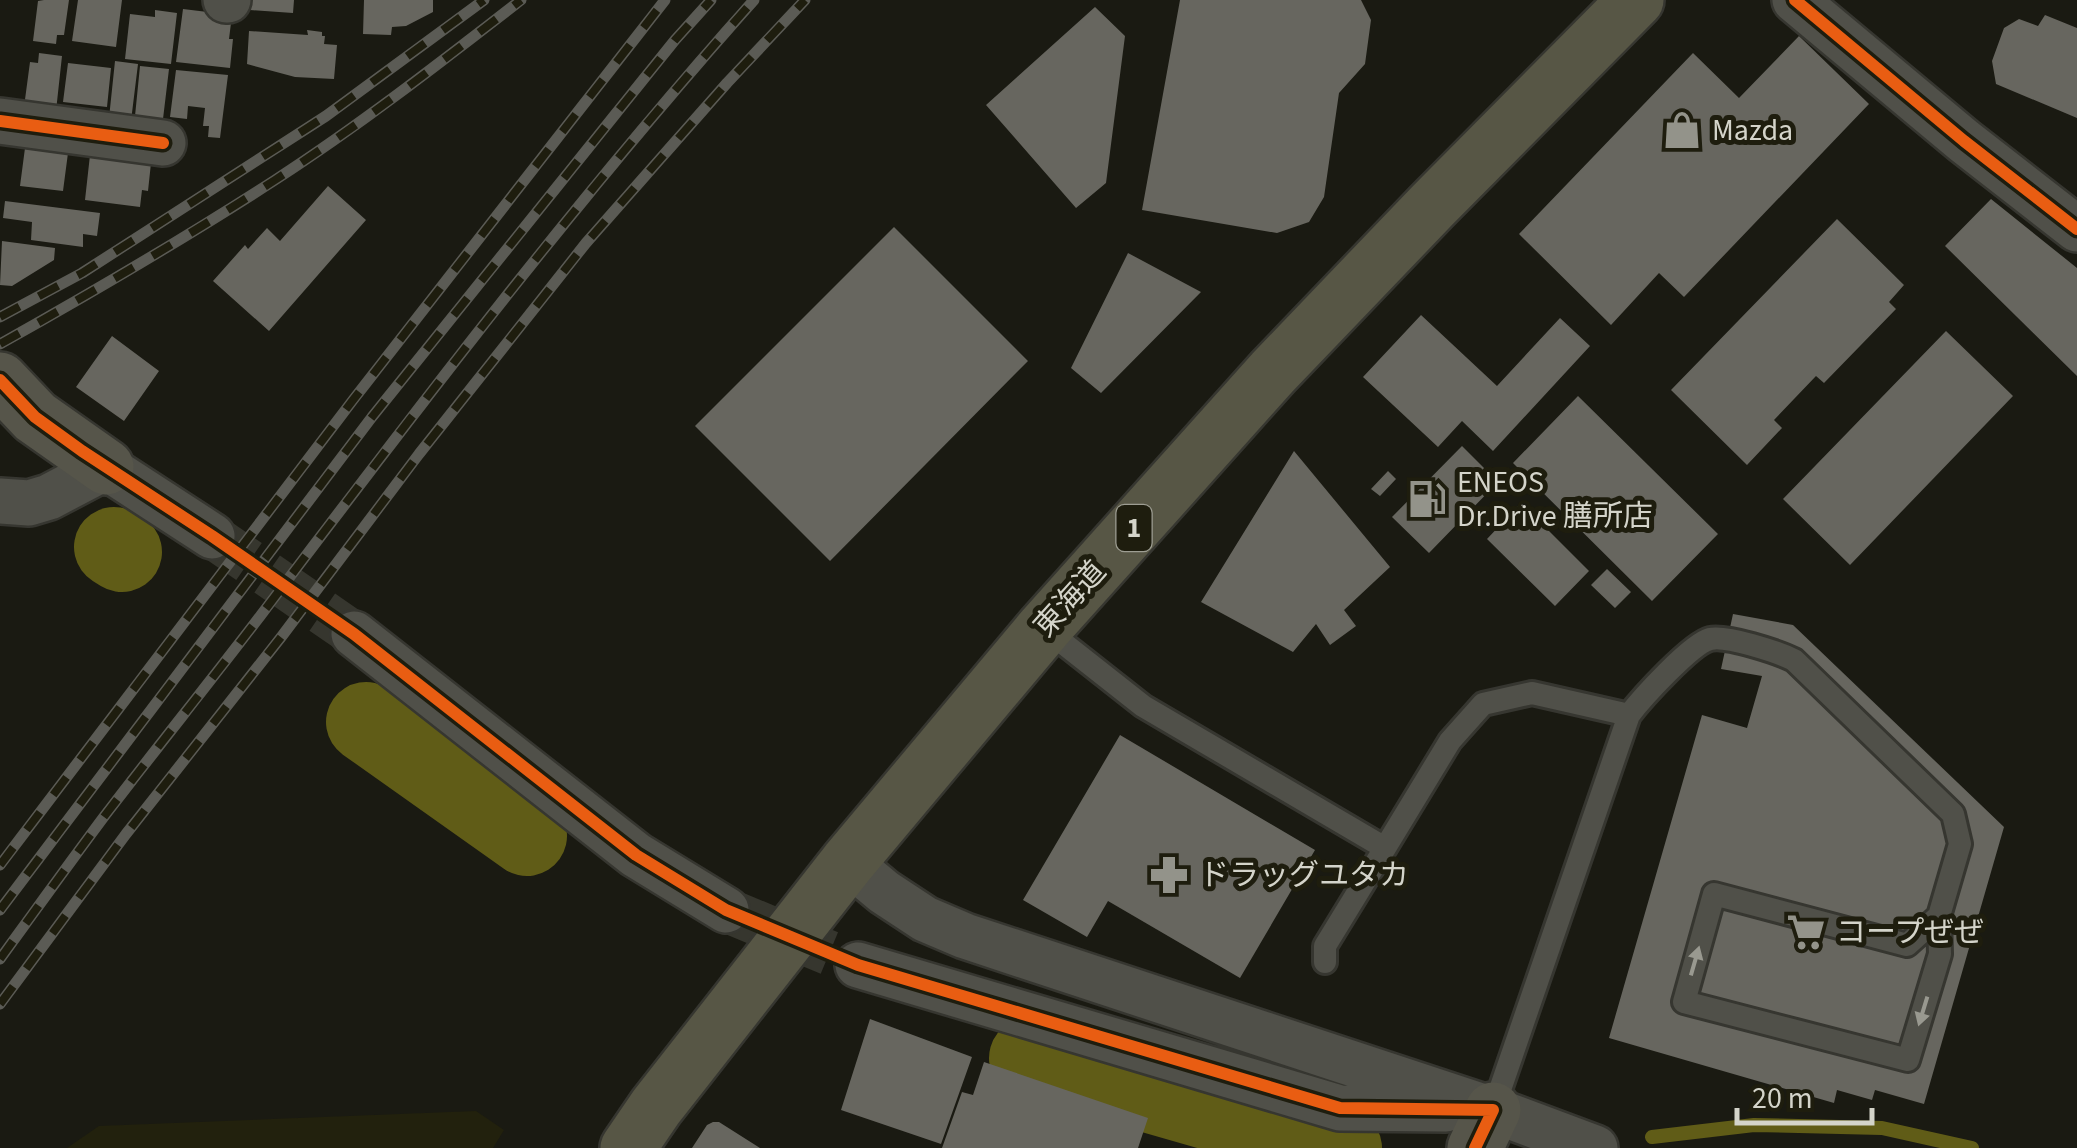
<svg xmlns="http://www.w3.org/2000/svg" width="2077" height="1148" font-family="'Source Sans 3','Noto Sans JP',sans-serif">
  <rect width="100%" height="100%" fill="#1a1a12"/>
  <path fill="#22210d" d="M476,1111L504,1130L493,1148H67L99,1126Z"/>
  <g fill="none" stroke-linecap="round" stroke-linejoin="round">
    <path stroke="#605c17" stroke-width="14" d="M1652,1137L1754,1125L1882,1128L1972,1148"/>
    <path stroke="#605c17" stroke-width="80" d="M114,547L122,552
      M366,722L527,836
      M1029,1058L1342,1148"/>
  </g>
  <path fill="#67665f" d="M44,0H69L64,35H57L56,44L33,41L38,1Z
    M78,0H122L116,47L72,41Z
    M251,0H294L293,13L250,10Z
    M364,0H433V12L406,26L392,27L391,35L363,34Z
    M1180,0H1361L1371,20L1365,64L1339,93L1324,197L1309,222L1277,233L1142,210Z
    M1095,7L1125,36L1106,183L1076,208L986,105Z
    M183,9L232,15L229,39H233L230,68L176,62Z
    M155,10L177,13L171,64L125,59L130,14L155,17Z
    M2045,15L2077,28V118L1996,84L1992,61L2004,28L2019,19L2038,26Z
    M307,30L322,32V36H325L324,44L337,45L334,79L295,77L247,64L249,31L308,35Z
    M1799,36L1869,104L1684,297L1659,273L1611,325L1519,234L1693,53L1739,98Z
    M39,53L62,56L56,111L24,107L30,62L38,63Z
    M115,61L138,64L131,121L109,118Z
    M68,63L111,68L107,107L63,102Z
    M140,66L169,69L163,119L135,116Z
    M176,70L228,75L220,138L208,137L209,126H203L205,108L188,106L187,119L170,117Z
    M25,148L68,153L63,191L20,186Z
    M90,155L151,163L148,191L142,190L140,207L85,200Z
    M328,186L366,220L269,331L213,281L245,245L248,249L267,228L280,241Z
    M1991,199L2077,268V376L1945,246Z
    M5,201L100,213L97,236L83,234V247L31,240L32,222L3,218Z
    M1837,219L1904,285L1889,302L1896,309L1824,383L1816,376L1774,420L1782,428L1747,465L1671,390Z
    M894,227L1028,361L830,561L695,426Z
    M2,241L55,248L54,260L12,286L0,285Z
    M1128,253L1201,292L1101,393L1071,368Z
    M1421,315L1497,386L1560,318L1590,346L1493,451L1462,421L1438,447L1363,377Z
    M1946,331L2013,396L1850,565L1783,499Z
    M112,336L159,371L124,421L76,387Z
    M1578,396L1718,534L1652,601L1513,463Z
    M1462,446L1498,482L1429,553L1392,517Z
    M1294,451L1390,567L1344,610L1356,626L1330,645L1316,624L1293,652L1201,602Z
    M1388,471L1396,479L1380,496L1371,489Z
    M1521,503L1589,571L1555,606L1487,539Z
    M1607,569L1631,592L1615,608L1591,585Z
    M1733,614L1793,625L2004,827L1924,1104L1875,1090L1872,1100L1837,1090L1834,1103L1609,1038L1702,715L1747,728L1762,676L1721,669Z
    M1120,735L1315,850L1240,978L1108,901L1087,937L1023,900Z
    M870,1019L972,1057L941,1144L841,1110Z
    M984,1062L1148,1118L1138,1148H942L962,1092L973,1095Z
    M713,1122H719L760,1148H692L707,1125Z"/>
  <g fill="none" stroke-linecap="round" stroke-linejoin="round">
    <path stroke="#36362e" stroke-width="45" stroke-dasharray="45 22" stroke-linecap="butt" d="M212,536L354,634
      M726,910L858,965"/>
    <g stroke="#363630" stroke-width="28">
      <path id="lane" d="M1044,628L1143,706L1385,848L1450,741L1483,704L1532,693L1629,715L1493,1110
        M1629,715C1642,698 1691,644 1710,639C1726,635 1778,652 1794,660L1953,814L1960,844L1939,916L1940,954L1908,1060L1684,1002L1714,894L1907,945L1939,916
        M1325,962V946L1385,848"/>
    </g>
    <g stroke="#363630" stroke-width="50">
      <path id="street" d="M226,0H228
        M1795,0L1964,141L2077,229
        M0,121L163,143
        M0,501L29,503L49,497L106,467L212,536
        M354,634L636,855L726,910
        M848,862L884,892L925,919L965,936L1493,1110L1595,1148
        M858,965L1340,1108L1446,1109"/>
    </g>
    <g stroke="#363630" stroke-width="60">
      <path id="secondary" d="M0,380L35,417L106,467
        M1475,1148L1493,1110"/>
    </g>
    <g stroke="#363630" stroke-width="60">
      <path id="highway" d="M628,1148L656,1107L848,862L1044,628L1273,372L1432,206L1636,0"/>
    </g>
    <use href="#lane" stroke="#505049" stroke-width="22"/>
    <use href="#street" stroke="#505049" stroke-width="45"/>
    <use href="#secondary" stroke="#56554a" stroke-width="55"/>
    <use href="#highway" stroke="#575645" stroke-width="55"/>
    <g stroke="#5b5b55" stroke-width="11">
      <path id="rail" d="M0,317L82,273L326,116L484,0
        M0,344C93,292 185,238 275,180C360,125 441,62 521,0
        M0,865L353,400L665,0
        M0,910L372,417L675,40L711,0
        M0,959C34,912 68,865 103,818C155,750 209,683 261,615C419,406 579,196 754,0
        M0,1004L126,834L282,636L419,454L586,243L727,83L805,0"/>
    </g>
    <use href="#rail" stroke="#1e1d0e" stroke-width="8" stroke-dasharray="22" stroke-linecap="butt"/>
    <g stroke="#1e1d0e" stroke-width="19">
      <path id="cycleway" d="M1795,0L1964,141L2077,229
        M0,121L163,143
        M0,380L35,417L82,451L212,536L354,634L636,855L726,910L858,965L1340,1108L1493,1110L1475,1148"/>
    </g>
    <use href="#cycleway" stroke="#e95d12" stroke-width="12"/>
  </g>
  <defs><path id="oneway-solid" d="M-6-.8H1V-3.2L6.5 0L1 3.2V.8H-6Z" transform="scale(2.5)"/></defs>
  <g fill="#999990">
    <use href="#oneway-solid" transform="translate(1695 961) rotate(-74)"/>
    <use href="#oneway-solid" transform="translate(1923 1011) rotate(107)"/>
  </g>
  <defs>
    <g id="shop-bare" transform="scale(3)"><path d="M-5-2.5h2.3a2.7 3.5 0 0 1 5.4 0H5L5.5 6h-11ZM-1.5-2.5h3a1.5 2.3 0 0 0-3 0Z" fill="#93938a" stroke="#1e1d0e" stroke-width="2.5" paint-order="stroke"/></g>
    <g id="fuel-bare" transform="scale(3)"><path d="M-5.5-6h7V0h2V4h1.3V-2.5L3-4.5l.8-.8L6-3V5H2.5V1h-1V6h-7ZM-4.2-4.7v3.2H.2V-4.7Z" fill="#93938a" stroke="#1e1d0e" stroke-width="2.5" paint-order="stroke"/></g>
    <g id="pharmacy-bare" transform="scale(3)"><path d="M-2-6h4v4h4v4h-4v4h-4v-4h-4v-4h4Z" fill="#93938a" stroke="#1e1d0e" stroke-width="2.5" paint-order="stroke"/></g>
    <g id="supermarket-bare" transform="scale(3)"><path d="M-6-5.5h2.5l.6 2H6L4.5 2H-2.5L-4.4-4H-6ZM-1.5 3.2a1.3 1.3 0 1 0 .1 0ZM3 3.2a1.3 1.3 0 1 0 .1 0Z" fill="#93938a" stroke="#1e1d0e" stroke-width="2.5" paint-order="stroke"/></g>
  </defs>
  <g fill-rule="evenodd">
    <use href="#shop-bare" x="1682" y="130"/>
    <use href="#fuel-bare" x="1427" y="499"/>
    <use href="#pharmacy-bare" x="1169" y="875"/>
    <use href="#supermarket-bare" x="1806" y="932"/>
  </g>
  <g text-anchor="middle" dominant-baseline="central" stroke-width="10" stroke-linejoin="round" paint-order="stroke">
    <rect fill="#1e1d0e" stroke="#9d9d92" stroke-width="2.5" x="1116.5" y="505" width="35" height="46" rx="8"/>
    <g font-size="28" font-weight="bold" fill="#d4d4ca">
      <text x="1134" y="528">1</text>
    </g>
    <g font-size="30" fill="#d4d4ca" stroke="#1e1d0e" text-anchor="start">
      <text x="1712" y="130">Mazda</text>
      <text x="1457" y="482">ENEOS<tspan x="1457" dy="34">Dr.Drive 膳所店</tspan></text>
      <text x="1199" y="875">ドラッグユタカ</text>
      <text x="1836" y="932">コープぜぜ</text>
    </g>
    <g font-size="30" fill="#d4d4ca" stroke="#1e1d0e">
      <text transform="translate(1070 599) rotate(-48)">東海道</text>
    </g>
  </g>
  <path d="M1737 1108v15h135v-15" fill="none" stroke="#d4d4ca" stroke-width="5"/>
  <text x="1752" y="1108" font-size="30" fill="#d4d4ca" stroke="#1e1d0e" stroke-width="8" paint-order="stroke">20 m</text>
</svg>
